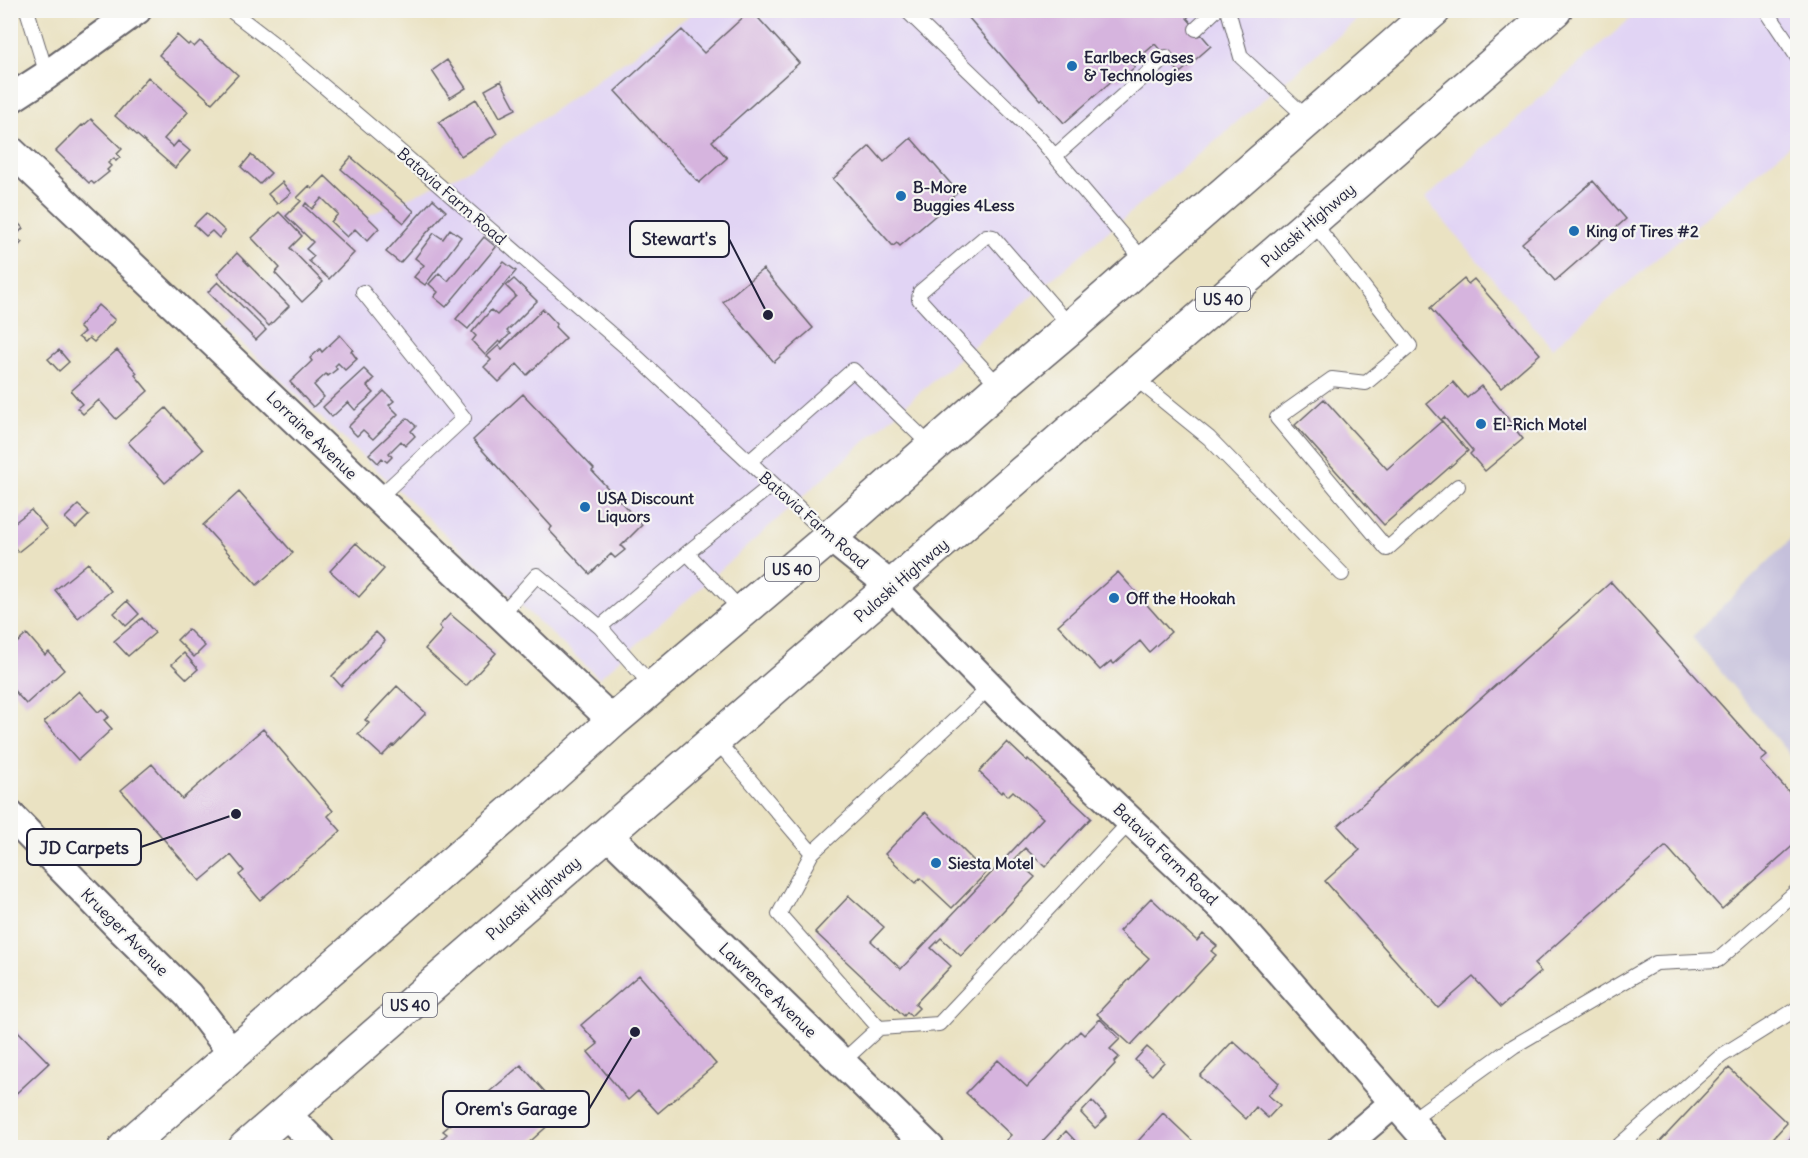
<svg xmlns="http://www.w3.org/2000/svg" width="1808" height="1158" font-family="Delius,sans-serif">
  <rect width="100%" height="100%" fill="#f6f6f2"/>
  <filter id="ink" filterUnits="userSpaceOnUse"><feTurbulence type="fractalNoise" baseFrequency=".0167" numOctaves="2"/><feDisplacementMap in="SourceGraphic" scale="12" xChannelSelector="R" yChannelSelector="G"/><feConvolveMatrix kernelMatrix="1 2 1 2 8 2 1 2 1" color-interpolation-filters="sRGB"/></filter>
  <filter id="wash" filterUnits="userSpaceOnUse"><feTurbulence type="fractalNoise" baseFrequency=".008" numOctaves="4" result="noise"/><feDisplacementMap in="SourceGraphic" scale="24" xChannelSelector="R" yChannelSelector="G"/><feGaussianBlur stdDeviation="1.35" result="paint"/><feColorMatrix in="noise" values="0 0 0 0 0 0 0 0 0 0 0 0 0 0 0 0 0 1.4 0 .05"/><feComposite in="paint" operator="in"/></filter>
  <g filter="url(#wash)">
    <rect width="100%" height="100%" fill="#eae2c2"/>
    <path fill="#e1d4f4" d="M696,11H1367L937,377L599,678L222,325L316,239L465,172Z
      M1639,11H1797V139L1552,348L1425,199Z"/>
    <path fill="#c5c0db" d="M1797,533V764L1692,637Z"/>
    <g id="blocks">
      <path fill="#d6b4de" d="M751,10L799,63L712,141L727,158L699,183L615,91L682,30L704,53Z
        M962,10H1195L1187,18L1211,46L1180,73L1155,44L1132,64L1135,67L1118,81L1115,78L1064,123L1042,98L1040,100Z
        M177,35L188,45L190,43L194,47L200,41L238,75L212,103L159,55Z
        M447,60L466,88L450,98L432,71Z
        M148,77L188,112L164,139L173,147L178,141L190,151L175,168L115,116Z
        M501,81L516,109L500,117L485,90Z
        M476,99L497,134L461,156L439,122Z
        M91,119L122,149L117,154L120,157L116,161L114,158L108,163L111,166L107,170L109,172L94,184L91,181L89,183L56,151L82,125L83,126Z
        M911,138L958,192L949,200L951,202L900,246L897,243L893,246L833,179L870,146L884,162Z
        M251,155L271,173L260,184L241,167Z
        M351,157L414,211L404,223L341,169Z
        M325,176L379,228L367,241L355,229L347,237L331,222L338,214L322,198L312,209L306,203L304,206L354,253L329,279L309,261L314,256L306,249L313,242L286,216L301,201L297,198L309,186L312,189Z
        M1593,181L1626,219L1555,281L1522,243Z
        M282,182L291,193L277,204L268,194Z
        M433,199L446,211L400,263L386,252Z
        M10,202L17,209L11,216L23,228L15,237L22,242L10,255Z
        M279,212L302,236L290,248L323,282L302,302L275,273L280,268L252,238Z
        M206,213L225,231L219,238L212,231L206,236L194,225Z
        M450,229L461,237L425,285L414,277L424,265L415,258L434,233L443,239Z
        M484,237L496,247L446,307L434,297L438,292L429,284L439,273L448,281Z
        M237,253L289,306L269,326L217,274Z
        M504,262L516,271L468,329L456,319Z
        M763,269L813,328L774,362L723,302Z
        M514,279L537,301L507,331L510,334L501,343L499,341L485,355L472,341L476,336L472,332L491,310L497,315L516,296L506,286Z
        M1464,279L1468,284L1474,279L1540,354L1501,388L1430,308Z
        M218,282L266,330L256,340L208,292Z
        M98,305L115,320L94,342L89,338L85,342L78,337L84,332L79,327Z
        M543,309L557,324L555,327L566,338L527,375L517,364L499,382L484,367L491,360L487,356L499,345L502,349Z
        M340,335L353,350L351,351L357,359L345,370L338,363L335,366L337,369L328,376L326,374L314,385L324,397L313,407L290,382L312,361L310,358L320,349L322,352Z
        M59,350L69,362L59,371L48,359Z
        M117,350L137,373L135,375L148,391L116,419L99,400L83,414L77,408L82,404L71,391Z
        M364,369L374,379L367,386L374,393L355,410L348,402L332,417L323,407Z
        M1453,382L1467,398L1481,386L1516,428L1515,429L1523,439L1485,471L1470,454L1473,451L1444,417L1441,420L1427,404Z
        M384,391L394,401L389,405L398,414L373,439L363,430L357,436L348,427Z
        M523,394L594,469L592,471L642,525L621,546L625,550L615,558L611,554L590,574L549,530L552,527L473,440Z
        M1324,399L1387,469L1442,421L1468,451L1384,525L1295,425Z
        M166,408L203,450L165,483L128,442Z
        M407,418L416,426L411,431L415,436L405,446L401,441L389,453L392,457L387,462L382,458L378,463L369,454Z
        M239,492L293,553L257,585L203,525Z
        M78,505L89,515L76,528L65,518Z
        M31,510L47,529L18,552L10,542V526Z
        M356,543L384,569L359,597L330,571Z
        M88,563L111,591L78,618L55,590Z
        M1118,572L1171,632L1149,652L1140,641L1114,664L1111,661L1100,670L1058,625Z
        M1611,582L1767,756L1761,761L1798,802V841L1722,909L1666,846L1534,964L1541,972L1501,1007L1473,977L1438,1008L1325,881L1360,850L1338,826Z
        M127,601L139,614L126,626L114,613Z
        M450,614L496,653L466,686L425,649L442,630L439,626Z
        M142,618L155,633L128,656L114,641Z
        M188,629L205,646L194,657L177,640Z
        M376,632L385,641L341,686L332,676Z
        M27,634L45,655L49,652L64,670L26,704L10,686V649Z
        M184,653L198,669L187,679L172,664Z
        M397,686L426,713L394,746L393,745L382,756L358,734L369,723L365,720Z
        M79,691L98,712L102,709L109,717L104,720L112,729L78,760L44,722Z
        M263,729L333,811L328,816L341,831L260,900L239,875L244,871L231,855L200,881L121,790L152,764L182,799Z
        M1007,742L1027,761L1028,759L1091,818L1045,867L1025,848L1014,859L1035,877L961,956L941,938L931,948L951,966L915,1004L919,1008L911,1016L907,1012L904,1016L815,932L849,896L884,927L871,941L901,969L1043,818L1013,791L1008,796L1003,791L1001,793L979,772Z
        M925,812L986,873L952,908L920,878L916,883L885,854Z
        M1151,898L1197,941L1203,934L1217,946L1211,951L1216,955L1131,1045L1097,1014L1149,958L1119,931Z
        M639,975L716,1064L658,1113L638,1091L628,1100L588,1052L598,1044L581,1025Z
        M1100,1019L1120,1039L1110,1049L1119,1057L1114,1062L1115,1064L1036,1148H1014L1006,1140L1011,1135L966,1093L998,1060L1027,1087L1080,1031L1084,1035Z
        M10,1023L49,1063L10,1099Z
        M1233,1041L1279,1083L1268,1095L1280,1105L1268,1118L1256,1107L1246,1119L1200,1076Z
        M1147,1047L1164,1062L1152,1075L1135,1060Z
        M521,1065L563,1112L523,1148H437L435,1145L447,1134L443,1131Z
        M1729,1068L1787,1123L1764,1148H1654Z
        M1092,1101L1107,1117L1095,1128L1081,1113Z
        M1163,1113L1200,1148H1132Z
        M1798,1130V1148H1781Z
        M1066,1131L1082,1148H1050Z"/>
    </g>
  </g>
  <g filter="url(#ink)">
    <use href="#blocks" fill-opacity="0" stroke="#68656a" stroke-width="1.5"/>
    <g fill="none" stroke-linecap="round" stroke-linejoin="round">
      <g stroke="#68656a" stroke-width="16">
        <path id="service" d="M27,10L47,75
          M230,10L273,43L381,135L635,355L830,537
          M906,10L1040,139L1145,262
          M1228,10L1241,57L1308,119
          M1766,10L1798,58
          M1196,29L1216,10
          M1055,156L1166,57
          M1312,221L1410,346L1366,383L1332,379L1277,418L1387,549L1458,486
          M363,292L464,418L378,498
          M1134,377L1209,438L1342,574
          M1000,387L919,299L920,292L986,236L993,237L1071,327
          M749,462L853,370L932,447
          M687,553L773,484
          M501,615L537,575L600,627
          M653,687L600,627L687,553L742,611
          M716,740L812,853L990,687
          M812,853L779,914L879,1028L842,1062
          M879,1028L939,1024L1131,821
          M1410,1121L1514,1046L1656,963L1718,960L1798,890
          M1616,1148L1721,1056L1798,1008"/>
      </g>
      <g stroke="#68656a" stroke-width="32">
        <path id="minor" d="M10,99L47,75L137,10
          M10,150L613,721
          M830,537L892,587L1013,710L1231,916L1434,1148
          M10,815L119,927L188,995L233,1054
          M606,833L930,1148
          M285,1113L320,1148
          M1341,1148L1394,1103"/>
      </g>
      <g stroke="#68656a" stroke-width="36">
        <path id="trunk" d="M125,1148L551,777L613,721L830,537L1000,387L1071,327L1434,10
          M245,1148L1555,10"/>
      </g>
      <use href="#service" stroke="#fff" stroke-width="14"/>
      <use href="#minor" stroke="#fff" stroke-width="28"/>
      <use href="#trunk" stroke="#fff" stroke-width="33"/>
    </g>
  </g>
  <g fill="#1f6fb2" stroke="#f6f6f2" stroke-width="2">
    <circle cx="1072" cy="66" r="6"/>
    <circle cx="901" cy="196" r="6"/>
    <circle cx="1574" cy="231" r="6"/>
    <circle cx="1481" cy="424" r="6"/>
    <circle cx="585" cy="507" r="6"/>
    <circle cx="1114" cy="598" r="6"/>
    <circle cx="936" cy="863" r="6"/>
  </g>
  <g text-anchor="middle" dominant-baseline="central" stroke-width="4.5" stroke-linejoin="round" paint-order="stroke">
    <g fill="#f6f6f2" stroke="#626272" stroke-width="1.5">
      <rect x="1196" y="287" width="54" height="24" rx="4.5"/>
      <rect x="765" y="557" width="54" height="24" rx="4.5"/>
      <rect x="383" y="993" width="54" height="24" rx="4.5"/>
    </g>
    <g font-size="15" font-weight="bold" fill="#22223b">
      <text x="1223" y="299">US 40</text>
      <text x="792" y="569">US 40</text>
      <text x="410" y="1005">US 40</text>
    </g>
    <g font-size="16" font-weight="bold" fill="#22223b" stroke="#f6f6f2" text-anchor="start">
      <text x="1084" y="57">Earlbeck Gases<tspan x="1084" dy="18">&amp; Technologies</tspan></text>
      <text x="913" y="187">B-More<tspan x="913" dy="18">Buggies 4Less</tspan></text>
      <text x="1586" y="231">King of Tires #2</text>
      <text x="1493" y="424">El-Rich Motel</text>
      <text x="597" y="498">USA Discount<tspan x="597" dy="18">Liquors</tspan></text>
      <text x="1126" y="598">Off the Hookah</text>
      <text x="948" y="863">Siesta Motel</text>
    </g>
    <g font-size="16" fill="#22223b" stroke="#f6f6f2">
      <text transform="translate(452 196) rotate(41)">Batavia Farm Road</text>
      <text transform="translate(1308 225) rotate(-41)">Pulaski Highway</text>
      <text transform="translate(312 435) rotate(44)">Lorraine Avenue</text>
      <text transform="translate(814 520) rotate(41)">Batavia Farm Road</text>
      <text transform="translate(901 580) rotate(-41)">Pulaski Highway</text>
      <text transform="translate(1166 854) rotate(44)">Batavia Farm Road</text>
      <text transform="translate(533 898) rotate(-41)">Pulaski Highway</text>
      <text transform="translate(125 932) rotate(45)">Krueger Avenue</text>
      <text transform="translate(768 990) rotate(44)">Lawrence Avenue</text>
    </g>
  </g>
  <path fill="none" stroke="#22223b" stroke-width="2" d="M768 315L729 239M236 814L141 847M635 1032L589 1109"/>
  <g fill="#22223b" stroke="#f6f6f2" stroke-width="2">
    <circle cx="768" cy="315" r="6"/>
    <circle cx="236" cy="814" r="6"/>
    <circle cx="635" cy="1032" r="6"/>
  </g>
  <g fill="#f6f6f2" stroke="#22223b" stroke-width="2">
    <rect x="630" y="221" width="99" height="36" rx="6"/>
    <rect x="27" y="829" width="114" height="36" rx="6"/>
    <rect x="443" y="1091" width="146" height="36" rx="6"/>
  </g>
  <g font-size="18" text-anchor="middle" font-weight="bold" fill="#22223b">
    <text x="679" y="245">Stewart's</text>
    <text x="84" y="854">JD Carpets</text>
    <text x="516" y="1115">Orem's Garage</text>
  </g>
  <rect width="1808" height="1158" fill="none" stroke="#f6f6f2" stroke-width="36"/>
</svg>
